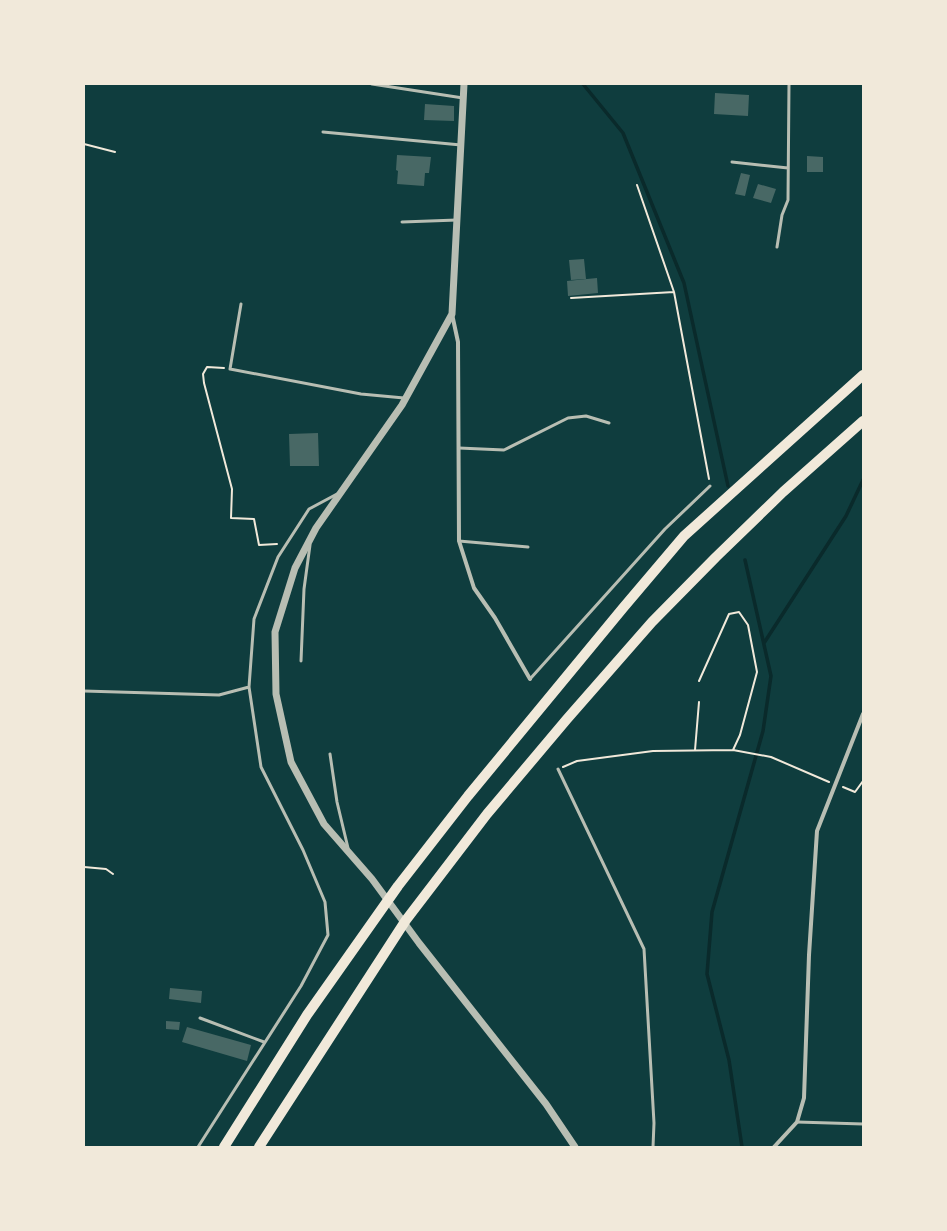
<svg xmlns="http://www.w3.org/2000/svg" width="947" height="1231" font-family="'Open Sans',sans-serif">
  <rect width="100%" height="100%" fill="#0f3d3e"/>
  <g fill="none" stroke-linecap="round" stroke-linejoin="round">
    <path stroke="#0a2a2b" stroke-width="3.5" d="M583,84L623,133L684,283L728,486
      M764,643L846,516L863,480
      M742,1147L729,1060L707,974L712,912L763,731L771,676L745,560"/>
  </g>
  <path fill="#486865" d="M715,93L749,95L748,116L714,114Z
    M425,104L454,106V121L424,120Z
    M397,155L431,157L429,173H425L424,186L397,184L398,171L396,170Z
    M807,156L823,157V172H807Z
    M741,173L750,175L745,196L735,194Z
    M758,184L776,189L771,203L753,198Z
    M584,259L586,279L571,280L569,260Z
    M597,278L598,293L568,296L567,281Z
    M318,433L319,466H290L289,434Z
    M170,988L202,991L201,1003L169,999Z
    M166,1021L180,1022L179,1030L166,1029Z
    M187,1027L251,1045L247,1061L182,1042Z"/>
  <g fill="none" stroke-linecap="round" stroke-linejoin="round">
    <path stroke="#f1e9da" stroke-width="2" d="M84,144L115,152
      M637,185L674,292L709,479
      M571,298L674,292
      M224,368L207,367L203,374L204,383L232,489L231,518L254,519L259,545L277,544
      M699,681L729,614L739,612L748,625L757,672L740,735L733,750
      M695,750L699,702
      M563,767L577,761L653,751L733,750L771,757L829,782
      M843,787L855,792L863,781
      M84,867L106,869L113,874"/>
    <path stroke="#b8beb3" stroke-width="3" d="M372,84L463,98
      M323,132L461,145
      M732,162L788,168
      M402,222L457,220
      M777,247L782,215L788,200L789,84
      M241,304L230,369L361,394L404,398
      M459,448L504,450L568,418L586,416L609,423
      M459,541L528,547
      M301,661L304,589L310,545
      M530,679L665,529L710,486
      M84,691L219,695L249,687
      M330,754L337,802L348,848
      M558,769L644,949L654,1123L653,1147
      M200,1018L264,1042
      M797,1122L863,1124
      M198,1147L301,986L328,935L325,902L303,850L261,767L249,687L254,619L278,557L309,509L337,494"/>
    <path stroke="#b8beb3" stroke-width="4" d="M452,314L458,342L459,541L474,588L495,618L530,679
      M774,1147L797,1122L804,1098L809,955L817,831L863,714"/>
    <path stroke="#b8beb3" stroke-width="7" d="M464,84L452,314L402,405L316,528L295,568L275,632L276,694L291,762L324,824L372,879L419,943L546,1104L575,1147"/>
    <path stroke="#f1e9da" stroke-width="10" d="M224,1147L307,1015L398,886L468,796L623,608L684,536L863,375
      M259,1147L406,920L487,814L567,719L652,622L716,557L783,492L863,421"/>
  </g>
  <rect width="947" height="1231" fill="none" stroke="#f1e9da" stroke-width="170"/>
</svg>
